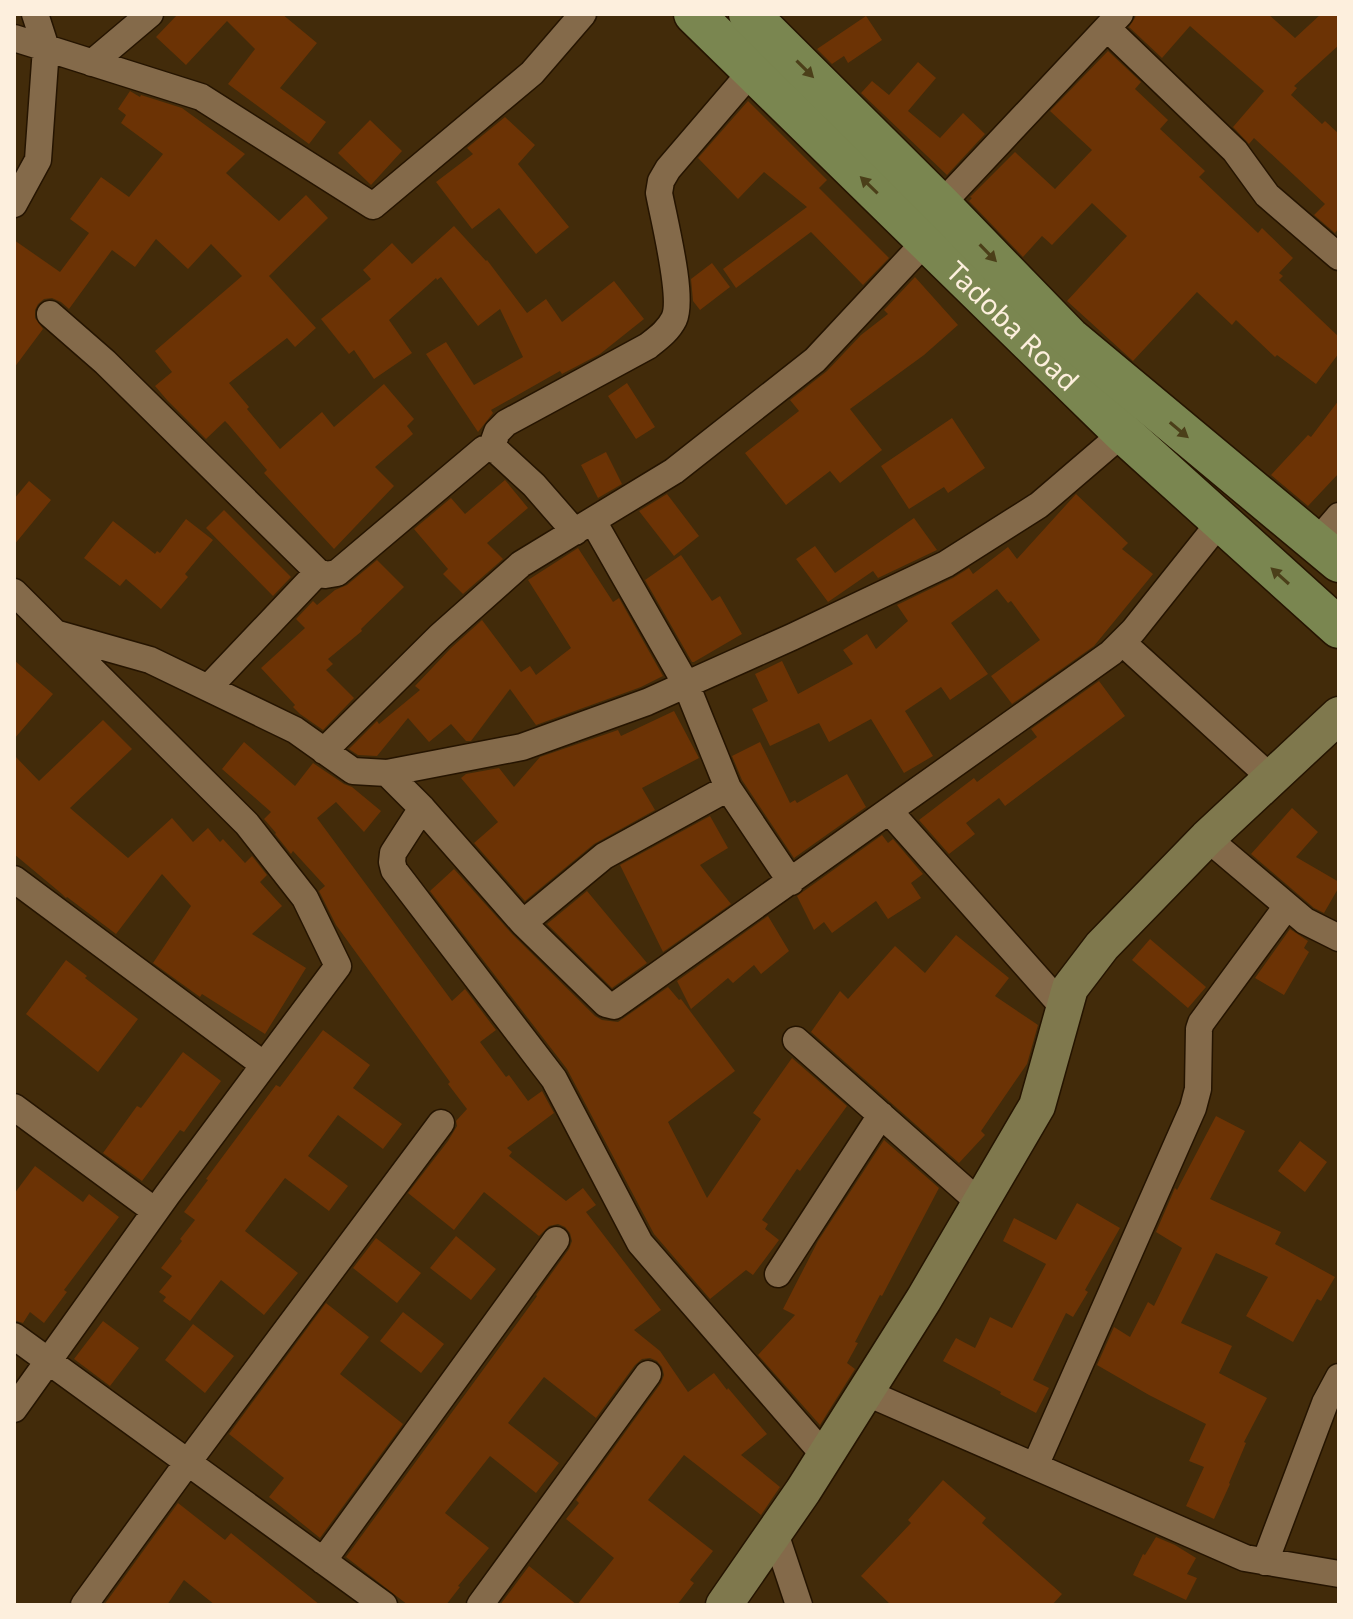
<svg xmlns="http://www.w3.org/2000/svg" width="1353" height="1619" font-family="'Noto Sans',sans-serif">
  <rect width="100%" height="100%" fill="#422b0a"/>
  <path fill="#6c3305" d="M178,14H282L317,43L280,88L326,122L309,144L228,84L255,49L227,21L186,65L156,37Z
    M1136,14H1268L1295,38L1321,14H1339V45L1294,86L1297,88L1291,95L1322,124L1325,121L1339,134V228L1335,233L1314,215L1325,204L1254,138L1249,144L1233,127L1264,91L1190,26L1162,58L1129,27L1135,18Z
    M866,16L882,40L848,63L844,56L832,64L817,49Z
    M1108,51L1141,82L1135,89L1168,120L1160,129L1205,171L1199,177L1258,233L1262,228L1293,258L1279,273L1283,276L1279,280L1339,337V353L1316,384L1277,355L1275,357L1236,320L1232,325L1197,292L1133,361L1067,301L1127,236L1092,203L1052,245L1042,236L1023,257L969,201L972,198L970,197L1015,152L1055,189L1092,150L1050,111Z
    M918,62L936,78L908,111L940,138L963,113L985,134L947,175L861,93L872,81L889,95Z
    M130,91L140,97L141,95L182,108L245,154L226,173L279,221L306,195L328,218L269,276L316,328L295,347L287,338L229,383L249,407L247,409L280,449L322,412L334,427L384,384L414,419L407,426L413,434L375,467L394,486L334,549L264,473L267,470L228,424L225,421L206,439L167,400L155,386L172,372L155,351L242,276L211,244L188,269L156,239L135,267L112,250L69,309L61,302L52,298L44,299L38,304L35,310V318L43,329L14,368V240L60,272L89,233L70,219L101,177L129,197L163,154L121,123L126,115L118,109Z
    M748,101L827,180L819,188L889,258L863,285L811,232L736,288L723,269L807,207L764,172L738,199L698,158Z
    M505,117L535,145L518,164L569,227L536,254L499,208L472,229L436,182L473,154L467,148Z
    M370,120L402,151L371,185L338,153Z
    M454,226L486,261L487,260L527,313L546,299L562,322L614,281L644,319L600,354L562,374L560,371L491,410L493,413L478,432L426,354L446,342L474,385L523,357L500,309L478,326L441,277L437,280L436,278L389,320L412,353L374,379L354,350L349,354L321,319L371,279L363,270L392,243L412,264Z
    M712,263L730,287L700,310L693,301L691,279Z
    M915,277L958,325L924,355L850,409L882,450L840,483L830,471L786,505L745,453L799,411L790,400L827,371L861,335L888,314L884,310Z
    M627,383L655,427L636,439L608,396Z
    M1339,400V473L1308,506L1271,475L1308,435L1311,437Z
    M952,418L985,468L948,493L944,487L909,509L881,466Z
    M606,452L622,484L598,498L581,465Z
    M505,480L528,508L487,543L503,559L463,594L443,574L448,569L414,529L451,498L465,514Z
    M29,481L51,500L14,545V499Z
    M667,494L699,536L674,556L639,511Z
    M1076,494L1128,543L1122,549L1153,574L1094,646L1012,704L991,676L1040,640L1011,601L1008,603L997,589L951,623L988,674L950,700L941,687L905,711L933,756L904,773L871,719L829,742L819,723L770,746L752,709L768,701L755,674L782,661L798,694L853,664L843,650L867,634L876,649L908,621L897,605L953,578L969,568L973,574L1008,547L1017,559Z
    M224,510L291,577L273,596L206,528Z
    M914,518L937,550L878,578L873,571L828,602L796,559L815,546L835,573Z
    M186,519L213,540L185,574L188,577L161,609L126,579L120,586L84,558L113,521L155,554L157,551L160,553Z
    M578,548L613,602L619,598L663,676L641,687L536,725L510,689L471,741H466L451,724L429,742L408,718L377,756L358,755L349,749L377,721L379,724L420,690L415,686L451,648L482,620L521,672L530,666L536,675L571,648L528,580Z
    M681,555L712,601L720,596L742,634L694,662H692L645,580Z
    M377,560L404,587L361,629L362,631L328,659L333,664L326,670L354,698L323,730L300,714L293,707L295,705L261,668L305,628L296,619L313,601L317,605L335,590L347,585Z
    M14,660L53,694L14,739Z
    M1099,681L1125,716L1005,806L999,798L966,823L975,834L949,854L919,820L974,778L977,782L1037,737L1031,729Z
    M674,711L699,758L642,788L655,810L594,844L525,901L474,843L498,822L461,778L466,774L499,768L514,787L540,757L618,730L621,736Z
    M103,720L132,749L70,808L128,858L172,818L193,842L208,828L220,842L223,839L245,863L252,856L267,875L260,882L282,906L252,934L306,968L265,1034L202,994L200,997L153,963L191,906L162,874L116,934L67,897L66,898L62,894L14,854V755L39,781Z
    M244,742L295,786L313,763L344,784L352,787L381,811L364,832L336,802L317,818L452,1001L465,989L496,1030L480,1042L506,1077L509,1075L528,1101L542,1091L554,1113L507,1148L512,1152L509,1156L566,1201L583,1188L596,1205L586,1212L661,1310L634,1330L660,1351L688,1392L714,1373L727,1390L728,1388L767,1434L741,1455L780,1487L761,1515L684,1455L648,1500L713,1551L690,1580L694,1583L677,1605H500L529,1566L577,1605L614,1558L566,1519L579,1503L576,1500L661,1383L664,1375L662,1367L657,1361L650,1358L642,1359L635,1365L596,1418L544,1377L508,1423L559,1463L536,1493L490,1456L445,1513L489,1548L458,1586L460,1587L446,1605H408L346,1557L537,1296L536,1295L569,1249L572,1241L570,1233L565,1227L558,1224L549,1226L539,1236L484,1192L454,1230L408,1193L448,1141L457,1126L456,1121L467,1109L448,1084L450,1082L336,925L319,891L325,886L293,851L291,854L275,834L276,833L264,819L271,812L222,769Z
    M760,742L790,803L795,800L797,803L847,774L866,807L794,858L742,780L732,756Z
    M1292,808L1318,832L1296,857L1339,882V887L1324,913L1314,908L1251,854Z
    M710,816L728,848L700,865L731,904L663,952L620,865Z
    M882,835L888,843L893,839L923,874L911,883L921,898L888,919L876,901L832,933L824,922L814,930L797,896Z
    M454,869L512,934L595,1016L602,1020L618,1022L668,987L679,1000L681,999L735,1071L668,1122L707,1198L761,1119L753,1113L792,1058L847,1106L800,1171L797,1169L762,1220L768,1224L765,1229L779,1240L753,1275L746,1270L710,1299L654,1234L567,1069L430,891Z
    M587,891L647,963L612,988L547,924Z
    M768,916L789,951L761,974L754,965L733,983L728,978L691,1009L677,981Z
    M1290,929L1308,941L1304,948L1309,952L1284,995L1255,978Z
    M956,935L1009,978L995,996L1038,1025L1027,1064L981,1131L985,1135L959,1163L811,1032L840,991L848,999L895,946L925,973Z
    M1150,939L1206,987L1188,1008L1132,960Z
    M66,960L87,976L85,978L138,1019L98,1072L26,1014Z
    M323,1030L370,1065L353,1088L402,1124L383,1149L338,1115L308,1156L348,1186L329,1211L285,1178L245,1231L298,1273L264,1315L221,1280L190,1321L163,1301L166,1297L159,1292L172,1276L161,1268L182,1241L180,1239L195,1220L184,1212L208,1180L206,1179L276,1085L280,1087Z
    M183,1052L221,1081L184,1132L180,1130L142,1181L103,1153L137,1106L141,1108Z
    M1216,1116L1245,1131L1210,1199L1281,1232L1275,1244L1335,1277L1321,1301L1317,1299L1293,1342L1246,1316L1268,1277L1216,1253L1181,1323L1232,1346L1219,1373L1267,1398L1244,1442L1246,1443L1229,1483L1230,1484L1214,1519L1186,1506L1204,1467L1189,1461L1206,1424L1149,1395L1097,1365L1114,1327L1130,1337L1148,1302L1154,1306L1182,1248L1156,1232L1175,1188L1177,1190Z
    M884,1140L939,1188L882,1296L880,1295L855,1342L858,1343L847,1363L855,1369L820,1425L758,1355L795,1315L783,1309L818,1241Z
    M1300,1141L1327,1162L1305,1192L1278,1171Z
    M35,1166L83,1202L89,1194L119,1217L64,1290L67,1292L44,1323L30,1312L23,1323L14,1320V1194Z
    M1077,1203L1120,1228L1085,1290L1088,1292L1073,1317L1066,1313L1033,1380L1049,1388L1036,1413L1000,1394L1001,1392L943,1361L956,1338L975,1348L990,1317L1012,1328L1046,1264L1003,1241L1014,1218L1056,1240Z
    M456,1236L496,1269L471,1300L430,1268Z
    M376,1238L421,1273L397,1303L353,1268Z
    M326,1303L369,1337L340,1374L403,1424L320,1538L269,1497L284,1478L229,1434Z
    M403,1312L444,1344L421,1373L380,1341Z
    M103,1321L139,1348L110,1386L74,1359Z
    M193,1324L234,1356L205,1393L165,1360Z
    M943,1480L986,1518L982,1523L1062,1594L1052,1605H891L861,1576L911,1523L908,1520Z
    M178,1503L225,1540L231,1533L320,1605H215L184,1580L167,1605H104Z
    M1156,1537L1175,1545L1196,1558L1187,1574L1197,1578L1186,1600L1133,1575L1143,1554L1145,1555Z"/>
  <g fill="none" stroke-linecap="round" stroke-linejoin="round">
    <g stroke="#251400" stroke-width="29">
      <path id="street" d="M35,14L46,48
        M1107,28L1235,151L1267,195L1339,257
        M14,38L46,48
        M92,63L150,14
        M14,204L38,160L46,48L201,97L373,206L532,73L583,14
        M932,214L1120,14
        M50,314L105,362L318,572L325,575L337,573L484,449H491L497,451L534,485L575,532
        M491,449L497,432L506,423L648,346C658,338 668,331 674,319C684,298 664,220 659,193L661,181L668,169L752,71
        M593,521L686,684L728,788L791,882
        M1315,544L1339,516
        M14,592L247,824L305,898L338,966L167,1195L14,1409
        M58,634L150,660L295,730L353,771L387,773L522,747L647,702L792,637L946,564L1039,505L1123,433
        M1123,643L1271,778
        M209,687L318,572
        M324,751L440,636L521,564L674,471L815,360L926,241
        M387,773L422,808L523,923L606,1004L614,1006L1111,653L1133,631L1220,522
        M422,808L393,853L392,862L394,870L554,1079L640,1243L825,1456
        M890,812L1064,1008
        M1207,838L1305,921L1339,938
        M14,879L264,1065
        M523,923L604,856L728,788
        M796,1040L980,1203
        M14,1107L155,1211
        M778,1274L881,1115
        M14,1336L384,1605
        M865,1392L1245,1558L1339,1574
        M1035,1466L1193,1108L1198,1089L1199,1029L1201,1023L1287,906
        M775,1533L799,1605
        M323,1561L556,1240
        M1265,1562L1325,1403L1339,1377
        M84,1605L188,1462L441,1123
        M480,1605L648,1374"/>
    </g>
    <g stroke="#251400" stroke-width="39">
      <path id="secondary" d="M724,1605L803,1491L924,1299L1037,1106L1070,988L1102,946L1207,838L1339,715"/>
    </g>
    <g stroke="#251400" stroke-width="43">
      <g id="primary">
        <path id="s1" d="M694,14L1123,433L1339,628"/>
        <path d="M749,14L941,205L1069,337L1339,562"/>
      </g>
    </g>
    <use href="#street" stroke="#846a4a" stroke-width="26"/>
    <use href="#secondary" stroke="#7f784d" stroke-width="36"/>
    <use href="#primary" stroke="#7a8650" stroke-width="40"/>
  </g>
  <defs><path id="oneway-solid" d="M-6-.8H1V-3.2L6.5 0L1 3.2V.8H-6Z" transform="scale(2)"/></defs>
  <g fill="#4b3f19">
    <use href="#oneway-solid" transform="translate(805 69) rotate(45)"/>
    <use href="#oneway-solid" transform="translate(869 185) rotate(-136)"/>
    <use href="#oneway-solid" transform="translate(988 253) rotate(46)"/>
    <use href="#oneway-solid" transform="translate(1179 430) rotate(40)"/>
    <use href="#oneway-solid" transform="translate(1280 576) rotate(-138)"/>
  </g>
  <g text-anchor="middle" dominant-baseline="central" stroke-width="8" stroke-linejoin="round" paint-order="stroke">
    <g font-size="28" fill="#fdefdd" stroke="#372101">
      <text stroke="none"><textPath href="#s1" startOffset="446">Tadoba Road</textPath></text>
    </g>
  </g>
  <rect width="1353" height="1619" fill="none" stroke="#fdefdd" stroke-width="32"/>
</svg>
